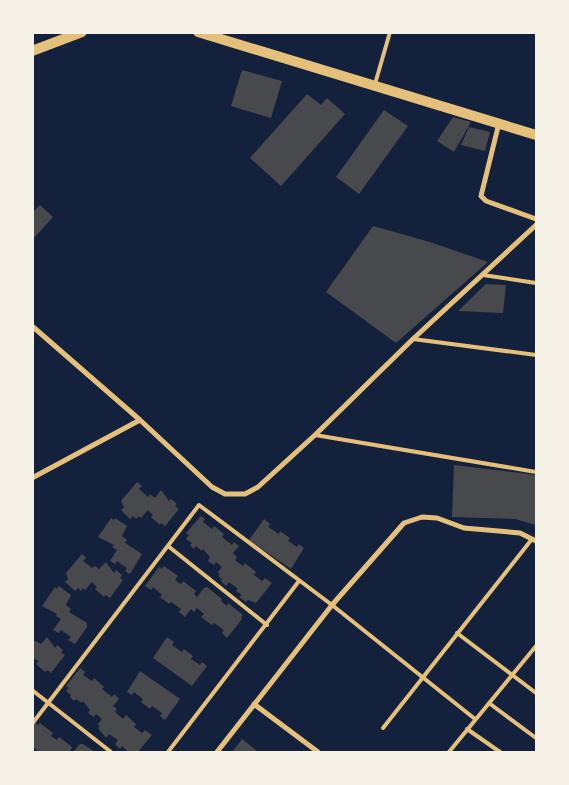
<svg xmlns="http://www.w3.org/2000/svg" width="569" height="785" font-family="'DejaVu Sans',sans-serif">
  <rect width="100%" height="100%" fill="#14213d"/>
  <path fill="#48494c" d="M242,70L282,81L271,118L231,106Z
    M307,94L321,105L327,98L345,114L281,186L250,158Z
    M384,110L408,126L359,194L336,177Z
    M453,117L471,122L454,152L437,141Z
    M469,127L490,132L485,151L461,145Z
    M40,205L53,217L32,240V213Z
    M373,226L430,242L488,262L396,343L326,292Z
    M486,284L506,285L503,313L458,311Z
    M454,465L536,475V525L515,519L452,517Z
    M137,482L142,486L139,489L148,497L150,494L155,498L161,490L169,501L171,499L177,504L175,506L179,509L165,526L161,523L160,525L151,517L153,515L148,510L141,518L139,516L136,519L133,516L130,519L121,510L124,507L121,501Z
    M201,516L205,519L203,522L212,529L214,526L224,534L222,537L232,545L234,542L239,546L233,553L237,557L235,560L243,566L245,563L256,572L254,575L262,581L265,578L272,583L256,603L248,600L246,602L239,597L242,595L236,591L238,589L229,582L226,586L221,581L222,579L218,576L220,574L218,572L222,567L216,562L214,565L208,561L210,557L203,549L202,551L196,546L194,549L190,545L192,543L186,539L189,535L186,533Z
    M111,518L114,520L115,518L127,526L122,536L127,540L125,543L142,554L130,574L125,571L127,568L117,561L115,564L110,561L117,550L112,547L114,545L98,537Z
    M264,519L270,524L268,527L279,534L280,531L290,538L288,541L297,547L299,544L304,548L291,569L249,540Z
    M82,554L86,558L83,561L92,568L95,566L99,569L106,562L114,573L116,570L122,575L120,578L123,580L110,598L106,595L104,597L95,589L97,587L92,582L85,590L83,588L81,591L78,588L75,591L65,582L68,579L66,573Z
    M164,566L178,576L175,580L181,584L183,581L196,591L194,594L197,597L204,588L207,587L222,599L221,601L227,606L228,603L243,615L241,617L242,619L227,638L222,633L224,630L214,623L212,625L201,617L204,614L197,608L194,612L191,609L185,617L179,612L181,609L171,602L169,604L160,597L162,595L153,587L151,590L145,586L159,567L162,569Z
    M59,586L71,595L66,605L71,609L69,612L87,623V627L75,644L68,640L71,637L61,630L59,633L53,630L61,619L56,616L57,614L42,606L55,587L57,589Z
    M47,637L55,648L57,645L63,650L61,653L65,655L51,673L47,670L45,672L36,664L39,661L32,658V643L36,641L41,644Z
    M167,637L174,642L172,645L182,652L184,649L193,656L191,659L200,665L202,662L207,666L192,686L153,658Z
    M80,668L85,672L83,675L92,681L94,678L104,687L102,689L112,697L114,694L119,699L113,706L117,709L115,712L123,719L126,715L136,724L134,727L142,733L145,730L152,735L138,752H128L122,746L120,749L115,744L118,740L109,734L106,738L98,728L100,726L98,724L102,719L96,714L94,717L88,713L90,710L83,701L82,703L76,699L74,701L70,697L71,695L66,691L69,688L66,686Z
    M140,671L180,699L165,720L160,716L162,713L152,706L150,709L141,702L143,699L134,692L132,695L127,692Z
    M35,723L38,725L40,723L53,733L51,736L57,740L59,737L72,747L70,751L72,752H37L38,751L32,746V727Z
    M242,739L256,750L255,752H232Z
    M80,744H83L95,752H73Z"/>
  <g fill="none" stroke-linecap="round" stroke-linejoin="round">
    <path stroke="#e5c07b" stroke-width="4" d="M375,84L390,32
      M483,275L536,283
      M413,339L536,355
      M315,435L536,472
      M168,546L267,625
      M457,633L536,693
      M32,690L111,752
      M489,703L536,738
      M32,724L199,505L332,605L475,719
      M383,728L532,539
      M467,729L500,752
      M168,752L299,581
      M449,752L536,646"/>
    <path stroke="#e5c07b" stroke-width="5" d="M499,123L481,196L486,201L536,219
      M32,326L140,420L212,487L225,494H245L258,487L315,435L413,339L536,225
      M32,478L140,420
      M254,704L318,752
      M217,752L332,605L404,523L422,517L437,518L464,528L520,533L536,541"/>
    <path stroke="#e5c07b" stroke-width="10" d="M198,32L536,135
      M32,51L82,32"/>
  </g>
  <rect width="569" height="785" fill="none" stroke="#f6f1e7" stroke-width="68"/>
</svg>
